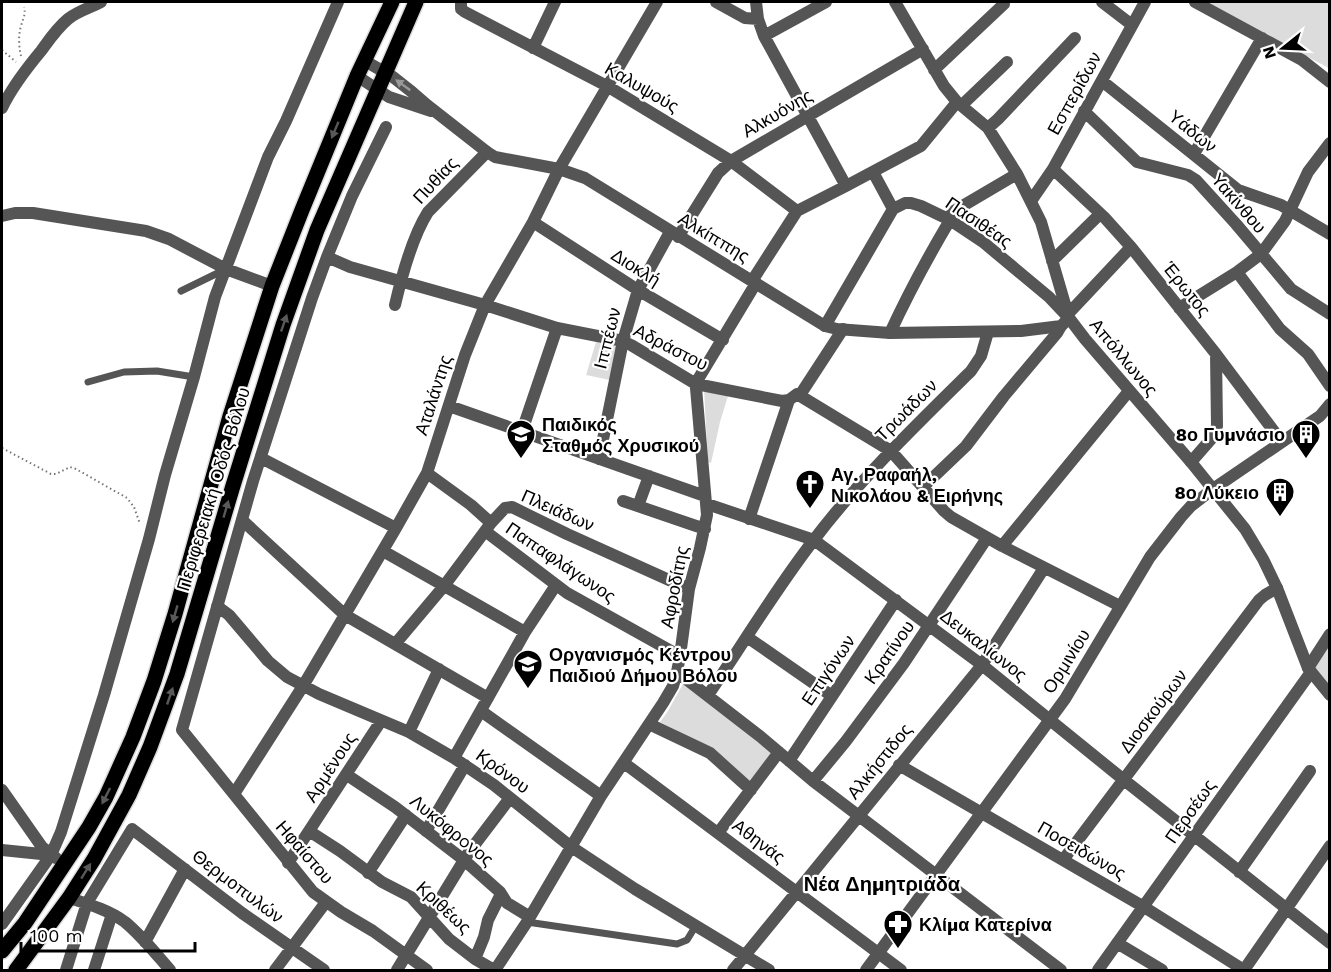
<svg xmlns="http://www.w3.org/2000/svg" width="1331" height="972" font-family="'Work Sans',sans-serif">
  <rect width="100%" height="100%" fill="#fff"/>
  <path fill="#dcdcdc" d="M1202,2H1329V70L1327,67Z
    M596,342L618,347L610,380L586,375Z
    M704,389L728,396L720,422L711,463L708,462Z
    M1329,640V686L1313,667Z
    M684,682L772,752L750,781L708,747L660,722L668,711Z"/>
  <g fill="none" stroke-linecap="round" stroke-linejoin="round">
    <g stroke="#dbdbdb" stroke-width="18">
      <path id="primary" d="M2,951L25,923L89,827L106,797L133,737L154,681L175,614L230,416L272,286L302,210L357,76L392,2
        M16,970L69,898L94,859L129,795L150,747L177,674L232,489L283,325L317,230L416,2"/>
    </g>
    <path stroke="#777" stroke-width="2" stroke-dasharray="1.5 3" stroke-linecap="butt" d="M2,50L16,62
      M21,56C19,47 18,36 21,26C23,18 26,15 24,7
      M2,448L51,474H56L70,467L76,469L127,498L134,507L140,524"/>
    <path stroke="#555" stroke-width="7" d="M181,291L226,269
      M88,382L124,372L157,371L194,377
      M527,922L677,944L687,940L695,927"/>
    <path stroke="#555" stroke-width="12" d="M461,2V9L465,12L607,86L731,161L797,211
      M716,2L745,18L758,19
      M756,2L758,19L764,36L846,186
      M895,2L944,86L957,102L988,128L1017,174L1041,222L1069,318
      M1102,2L1132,25
      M1195,2L1302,60L1330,82
      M764,36L826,2
      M533,48L555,2
      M934,70L1004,4
      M1102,81L1238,190L1281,205L1330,234
      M962,105L1007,62
      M2,108C12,87 26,69 41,51C49,40 57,28 68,19C78,11 90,8 101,2
      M1084,111L1137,162L1188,175L1196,180L1236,224L1291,289L1330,314
      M386,127L352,196L327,257L312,298L253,481L182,730L313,892L341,912L373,931L427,970
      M988,128L998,119L1075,38
      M1194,154L1262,38
      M1053,169L1104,217L1131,247L1216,354L1282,442
      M873,172L893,209L905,203H911L921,206L950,220L983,242L1049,297L1066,315
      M1031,201L1053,169L1145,2
      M2,216L15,213H33L146,231L169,239L226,269L272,286
      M947,219L954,211L1017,174
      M533,222L638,290L723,340
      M678,237L718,173L731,161L923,49
      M327,257L350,267L485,305L557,328L623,341L631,345L696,384L782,401L789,400L797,394L891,451L944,511L951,517L1002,546L1120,606
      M1052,261L1100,214
      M1237,272L1280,329L1308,354L1330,386
      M752,281L797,211L846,186L921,146L957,102
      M395,305C402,275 412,237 428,212L487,152
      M1179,308L1237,272L1261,254L1285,221L1308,172L1330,143
      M1068,314L1131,247
      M825,326L893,209
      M890,333C908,294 928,257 950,220
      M800,395L843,329
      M449,406L705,496
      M522,431L557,328
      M261,458L396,528
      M599,459L623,341L638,290L670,232
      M1191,462L1212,438L1217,426L1216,354
      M427,473L471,505L491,523
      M923,487L966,446L1004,396L1057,333L1061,326
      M1213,489L1320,416L1330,404
      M623,501L705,529
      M707,504L814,540L982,665L1124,780L1330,943
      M638,506L649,476
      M749,519L789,400
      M242,520L345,615L488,698
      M485,531L567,593L680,656
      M1002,546L1129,391
      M383,551L525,632
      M217,606L229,615L268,661L287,677L319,694L409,732L454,758L494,785L570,846L635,889L769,970
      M747,637L832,696
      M396,643L444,586L491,523L505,508L512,507L567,534L689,589
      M1308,668L1330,634
      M677,672L761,737L813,781L1061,970
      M708,695C743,644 775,590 813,541C860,479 916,425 971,371L981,356L988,332
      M481,711L601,796
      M649,724L710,753L751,790
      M409,732L439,669
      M454,758L525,632L556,585
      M789,761L896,600
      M624,763L901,970
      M899,765L1144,907L1244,970
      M347,775L395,807L464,860L500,892L507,903L530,917
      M813,781L846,741L904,663L987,538
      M2,790L42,847L56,858
      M234,794L303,686L396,528L427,473L465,355L485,305L533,222L559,169L657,2
      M309,831L340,851L382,882L411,897L449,939L475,959L494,970
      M426,831L465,765
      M718,833L779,752
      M2,850L51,855
      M1063,860L1259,600L1265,595L1277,588
      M288,863L381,721
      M1239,872L1310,771
      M368,873L406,815
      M69,898C88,904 109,910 125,922C142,936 156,954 170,970
      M2,924L51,855L61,832L104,695L149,539L165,475L194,377L215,297L268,157L286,121L338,2
      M145,942L185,869
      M1117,943L1162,970
      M475,959L484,937L488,920L501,894
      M66,970L87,903L132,829L242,913L324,970
      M94,970L112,914
      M275,970L326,902
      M397,970L469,852L510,798
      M495,970L527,922L601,796L663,703L673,686L677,672L680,656L689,589L700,548L707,515L696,388L697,381L756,283
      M733,970L982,665L1044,568
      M1098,970L1311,672
      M1244,970L1330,846"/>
    <path stroke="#555" stroke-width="12" d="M365,61L393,77L412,92L427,105L487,152L495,157L559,169L585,178L825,326L837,329L890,333L1021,331L1061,326L1069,318L1085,339L1191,462L1245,529L1263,559L1277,588L1308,668L1330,695
      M357,76L389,97L431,111
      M866,970L1065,699L1150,557L1181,517L1191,506L1213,489"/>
    <use href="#primary" stroke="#000" stroke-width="15"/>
  </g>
  <defs><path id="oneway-solid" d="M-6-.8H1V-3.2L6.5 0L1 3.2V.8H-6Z" transform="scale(1.5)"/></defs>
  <use fill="#999" href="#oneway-solid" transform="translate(403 85) rotate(-144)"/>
  <g fill="#595959">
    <use href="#oneway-solid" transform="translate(335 130) rotate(113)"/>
    <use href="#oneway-solid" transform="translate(284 323) rotate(-71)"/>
    <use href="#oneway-solid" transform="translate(226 509) rotate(-74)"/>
    <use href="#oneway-solid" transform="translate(175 614) rotate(106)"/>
    <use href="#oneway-solid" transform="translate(170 696) rotate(-71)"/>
    <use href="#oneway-solid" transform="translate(106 796) rotate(117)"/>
    <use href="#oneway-solid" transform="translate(86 871) rotate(-58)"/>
  </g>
  <defs>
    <g id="school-pin" transform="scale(1.5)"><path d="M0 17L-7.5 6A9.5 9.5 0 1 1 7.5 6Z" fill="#000" stroke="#fff"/><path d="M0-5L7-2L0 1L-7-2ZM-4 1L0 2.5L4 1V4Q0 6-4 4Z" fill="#fff"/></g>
    <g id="building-pin" transform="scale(1.5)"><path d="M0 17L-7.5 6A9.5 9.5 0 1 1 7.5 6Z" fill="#000" stroke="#fff"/><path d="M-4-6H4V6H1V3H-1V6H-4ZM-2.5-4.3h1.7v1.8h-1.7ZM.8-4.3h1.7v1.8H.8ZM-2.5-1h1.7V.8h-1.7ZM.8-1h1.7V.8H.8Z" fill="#fff"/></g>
    <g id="church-pin" transform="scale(1.5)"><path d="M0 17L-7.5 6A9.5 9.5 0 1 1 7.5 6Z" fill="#000" stroke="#fff"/><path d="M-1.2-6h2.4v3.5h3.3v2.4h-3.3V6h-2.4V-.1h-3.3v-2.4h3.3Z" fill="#fff"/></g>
    <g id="pharmacy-pin" transform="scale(1.5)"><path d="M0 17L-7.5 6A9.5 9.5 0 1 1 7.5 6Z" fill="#000" stroke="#fff"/><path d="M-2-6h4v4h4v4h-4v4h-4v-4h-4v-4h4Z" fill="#fff"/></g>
  </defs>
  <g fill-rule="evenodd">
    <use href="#school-pin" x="521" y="434"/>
    <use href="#building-pin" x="1306" y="434"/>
    <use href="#church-pin" x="810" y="484"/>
    <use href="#building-pin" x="1280" y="492"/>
    <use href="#school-pin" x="528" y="664"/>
    <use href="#pharmacy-pin" x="898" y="924"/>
  </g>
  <g text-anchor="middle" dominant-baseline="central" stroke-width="4.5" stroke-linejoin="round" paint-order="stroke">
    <g font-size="18" fill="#000" stroke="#fff">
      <text transform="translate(642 87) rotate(30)">Καλυψούς</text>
      <text transform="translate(1074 93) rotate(-61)">Εσπερίδων</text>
      <text transform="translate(777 113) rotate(-30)">Αλκυόνης</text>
      <text transform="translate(1193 131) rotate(39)">Υάδων</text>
      <text transform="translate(435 180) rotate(-47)">Πυθίας</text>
      <text transform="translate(1239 203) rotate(49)">Υακίνθου</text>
      <text transform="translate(979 222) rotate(34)">Πασιθέας</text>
      <text transform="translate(714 237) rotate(31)">Αλκίππης</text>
      <text transform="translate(636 267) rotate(32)">Διοκλή</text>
      <text transform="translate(1187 289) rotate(51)">Έρωτος</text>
      <text transform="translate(607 338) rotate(-76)">Ιππέων</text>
      <text transform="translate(671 347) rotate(27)">Αδράστου</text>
      <text transform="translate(1124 357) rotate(50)">Απόλλωνος</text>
      <text transform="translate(433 395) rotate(-72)">Αταλάντης</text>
      <text transform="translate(906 410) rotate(-45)">Τρωάδων</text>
      <text transform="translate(213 489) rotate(-73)">Περιφερειακή Οδός Βόλου</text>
      <text transform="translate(558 510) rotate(24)">Πλειάδων</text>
      <text transform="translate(561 562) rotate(34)">Παπαφλάγωνος</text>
      <text transform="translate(674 587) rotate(-79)">Αφροδίτης</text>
      <text transform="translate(984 645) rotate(38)">Δευκαλίωνος</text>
      <text transform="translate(889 652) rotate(-55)">Κρατίνου</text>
      <text transform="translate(1066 661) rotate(-58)">Ορμινίου</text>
      <text transform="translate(828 670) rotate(-56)">Επιγόνων</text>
      <text transform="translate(1153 711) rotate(-53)">Διοσκούρων</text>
      <text transform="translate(879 761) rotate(-51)">Αλκήστιδος</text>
      <text transform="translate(330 767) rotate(-57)">Αρμένους</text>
      <text transform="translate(503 771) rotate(36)">Κρόνου</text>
      <text transform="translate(1190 811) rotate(-55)">Περσέως</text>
      <text transform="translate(452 830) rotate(39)">Λυκόφρoνος</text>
      <text transform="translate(759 841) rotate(37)">Αθηνάς</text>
      <text transform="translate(1082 850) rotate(30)">Ποσειδώνος</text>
      <text transform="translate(305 852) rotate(49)">Ηφαίστου</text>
      <text transform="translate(238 886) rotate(37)">Θερμοπυλών</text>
      <text transform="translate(444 907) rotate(43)">Κριθέως</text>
    </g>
    <g font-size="18" font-weight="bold" fill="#000" stroke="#fff" text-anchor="start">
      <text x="542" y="424">Παιδικός<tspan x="542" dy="21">Σταθμός Χρυσικού</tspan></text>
      <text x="1285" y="434" text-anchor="end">8ο Γυμνάσιο</text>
      <text x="831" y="474">Αγ. Ραφαήλ,<tspan x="831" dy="21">Νικολάου &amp; Ειρήνης</tspan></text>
      <text x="1259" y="492" text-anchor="end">8ο Λύκειο</text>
      <text x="549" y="654">Οργανισμός Κέντρου<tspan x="549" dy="21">Παιδιού Δήμου Βόλου</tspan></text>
      <text x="919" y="924">Κλίμα Κατερίνα</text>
    </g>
    <g font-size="20" font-weight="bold" fill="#000" stroke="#fff">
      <text x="882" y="884">Νέα Δημητριάδα</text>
    </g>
  </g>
  <rect width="1331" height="972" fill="none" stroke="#000000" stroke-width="6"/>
  <g transform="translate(1283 48) rotate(252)" stroke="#ffffff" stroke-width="4.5" paint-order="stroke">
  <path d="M0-4.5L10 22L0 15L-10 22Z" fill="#000000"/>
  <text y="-9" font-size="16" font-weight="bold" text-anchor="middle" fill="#000000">N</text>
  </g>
  <path d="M21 942v9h174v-9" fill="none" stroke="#000000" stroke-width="3"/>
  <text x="30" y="942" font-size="18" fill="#000000" stroke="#ffffff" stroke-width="4.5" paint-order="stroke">100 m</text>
</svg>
